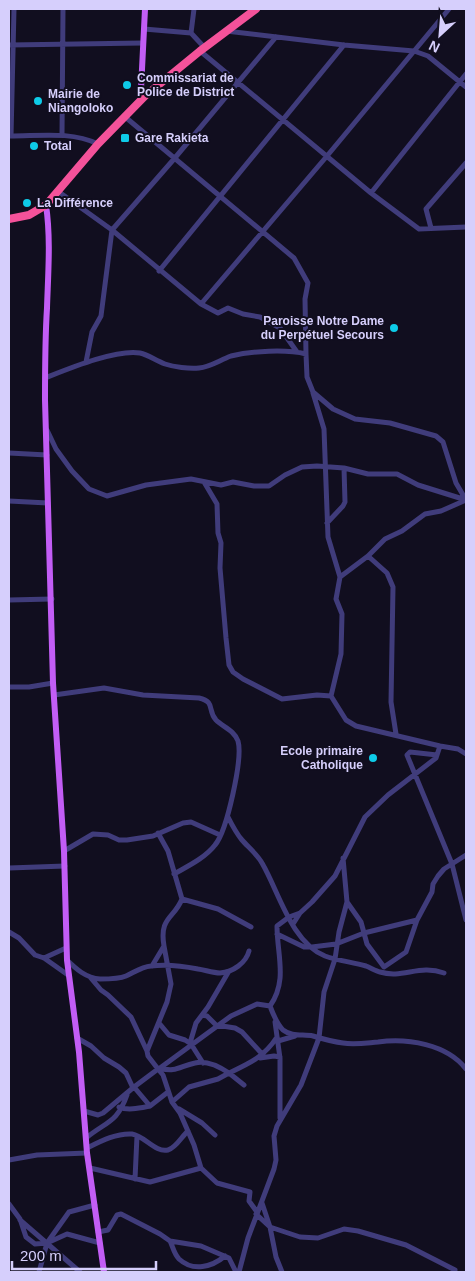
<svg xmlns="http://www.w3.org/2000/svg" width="475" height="1281" font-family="Helvetica,sans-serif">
  <rect width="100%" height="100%" fill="#110e1f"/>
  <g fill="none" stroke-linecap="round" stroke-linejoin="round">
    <path stroke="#403c7b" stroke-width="5" d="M194,9L191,33L204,47
      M144,29L191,33
      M226,31L344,45L414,51L428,56L466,87
      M9,45L143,43
      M200,51L371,193L419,229L466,227
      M124,116L294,258L308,283L305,299L306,354L307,377L313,392L333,409L355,419L390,423L436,436L443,442L456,483L466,500
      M62,135L63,9
      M10,136C40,136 71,131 98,144
      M11,136L14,9
      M59,192L112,230L201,304L218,313L228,308L243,314L260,317L280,328L297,352
      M371,193L466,74
      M431,228L426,209L466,163
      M159,271L344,45
      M201,304L327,156L449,9
      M86,362L92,332L101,316L112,230L174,159L276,37
      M45,378C68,369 116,349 140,353C149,355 156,361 165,364C174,367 189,369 199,368C210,367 220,360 231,356C252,351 286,349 306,354
      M313,393L324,429L328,537L340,577L336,599L342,614L341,654L331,696L346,720L356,726L440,746L458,749L466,754
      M47,430L56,449L72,471L89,489L107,496L146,485L191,479L221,485L233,482L254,486H269L285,475L302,467L317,466L344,468L368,474H397L418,485L466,500
      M9,453L47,455
      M204,482L217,504L218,533L221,543L220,568L226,638L229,665L233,672L243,679L282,699L317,695L331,696
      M9,501L48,503
      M327,523L343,506L345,502L344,468
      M368,556L387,573L393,587L391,702L396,734
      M340,577L368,556L385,539L402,531L425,514L441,511L466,500
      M9,600L52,599
      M9,687H29L53,683
      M54,695L104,688L143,695L199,698C216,702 207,710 216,720C223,727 234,730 238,741C243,758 227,831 215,845C205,858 188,866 174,874
      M437,755L410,752L407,755L452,864L466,920
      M228,817C232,825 236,833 242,840C248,847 257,854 262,863C279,892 291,942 325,956C339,961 353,962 366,966C371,968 376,971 380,972C403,979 419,964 444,973
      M64,851L93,834L108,835L119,840H127L153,836L183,823L191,822L220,835
      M343,858L347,902L361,922L367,944L384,967L406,952L417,920L432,892L433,884L438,876L444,869L466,855
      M9,868L65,866
      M182,899L218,909L251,927
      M300,913L289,917L277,926C277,955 288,980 270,1006C273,1014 277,1024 283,1030C292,1037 303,1034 313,1036C323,1039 333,1042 343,1043C354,1045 366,1043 378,1042C407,1038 447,1044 466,1069
      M293,924L300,913L312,902L335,876L365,817L388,795L436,758L440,746
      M9,932L19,938L35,955L44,958L68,975
      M277,934L304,947H312L336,944L364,933L417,920
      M44,958L66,948
      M67,960C76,969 86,978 100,979C108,979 119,979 126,976C135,972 141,967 151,966C166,964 183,966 198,969C205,970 213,973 220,973C233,972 246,963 249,951
      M152,966L164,946C159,917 174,919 182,899L168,851L158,833
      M90,977L101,990L108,995L131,1017L147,1051L167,1002L171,984L164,946
      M202,1015L207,1016L216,1025L235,1028L242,1032L263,1055
      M275,1022L280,1058V1118
      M159,1023L169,1035L185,1040L191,1044L203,1063
      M77,1038L91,1046L104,1058L119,1067L126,1073L133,1088
      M278,1041L295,1036
      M190,1043L196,1023L208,1007L229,971
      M147,1051L148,1056L158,1069L160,1068C176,1073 180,1066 195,1063C206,1060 220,1067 229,1073C250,1063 264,1057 277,1037
      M260,1058L274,1056L280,1057
      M160,1068L231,1016L257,1004L270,1006
      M134,1087L150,1106L168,1092
      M172,1102L189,1087L218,1079L229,1073L244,1085
      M119,1107C128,1111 140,1108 150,1106
      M179,1109L202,1123L215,1135
      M84,1111L98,1115L103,1113L134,1087L158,1069L163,1075L172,1102L180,1113L194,1145L201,1168L217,1183L250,1192L249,1201L257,1212
      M86,1138C107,1121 117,1123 127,1095
      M87,1148C101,1141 116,1133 132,1134C145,1136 155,1153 168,1150C176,1148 182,1136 188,1131
      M9,1160L37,1155L87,1153
      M90,1168L150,1182L201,1168
      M135,1179L137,1136
      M262,1203L270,1227L276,1257L282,1272
      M9,1204L20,1219L26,1237L35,1244L47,1243L67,1234L100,1243
      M256,1214L270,1227L300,1237L318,1238L344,1229L358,1231L406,1245L455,1270
      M20,1220L80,1272
      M98,1232L108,1230L117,1215L121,1214L160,1234L170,1241L201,1246L229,1258L236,1272
      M170,1241C173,1247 174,1254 179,1259C193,1272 212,1267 225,1256
      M39,1272L47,1243L69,1212L95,1205
      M239,1272L248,1238L274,1169L276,1160L274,1136L277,1126L301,1085L319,1038L324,992L335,959L339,932L347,902"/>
    <path stroke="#c25df5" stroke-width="6" d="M145,9L141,89L145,96
      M46,205C51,239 48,275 47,308C45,339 45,370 45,400L53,683L64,851L67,960L79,1052L87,1153L104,1272"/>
    <path stroke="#f4529a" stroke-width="8" d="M9,219L29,215L46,205L98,144L145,96L200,51L256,9"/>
  </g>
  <g fill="#0ecbe8" stroke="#110e1f" stroke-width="2">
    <circle cx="127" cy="85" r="5"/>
    <circle cx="38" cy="101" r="5"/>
    <rect x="120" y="133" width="10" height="10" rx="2.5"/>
    <circle cx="34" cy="146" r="5"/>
    <circle cx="27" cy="203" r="5"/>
    <circle cx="394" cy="328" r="5"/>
    <circle cx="373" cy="758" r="5"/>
  </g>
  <g text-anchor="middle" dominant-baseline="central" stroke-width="4" stroke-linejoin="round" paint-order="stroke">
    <g font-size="12" font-weight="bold" fill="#d6cffc" stroke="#110e1f" text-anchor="start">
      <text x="137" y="78">Commissariat de<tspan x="137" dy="14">Police de District</tspan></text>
      <text x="48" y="94">Mairie de<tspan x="48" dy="14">Niangoloko</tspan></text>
      <text x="135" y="138">Gare Rakieta</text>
      <text x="44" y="146">Total</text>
      <text x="37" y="203">La Différence</text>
      <text x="384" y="321" text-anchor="end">Paroisse Notre Dame<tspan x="384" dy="14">du Perpétuel Secours</tspan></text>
      <text x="363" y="751" text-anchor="end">Ecole primaire<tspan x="363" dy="14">Catholique</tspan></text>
    </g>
  </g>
  <rect width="475" height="1281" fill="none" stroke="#d6cffc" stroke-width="20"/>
  <g transform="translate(440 35) rotate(206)" stroke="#110e1f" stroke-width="4" paint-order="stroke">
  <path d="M0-4L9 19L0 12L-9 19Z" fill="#d6cffc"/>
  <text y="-8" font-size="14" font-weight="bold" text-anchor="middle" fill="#d6cffc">N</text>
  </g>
  <path d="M12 1261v8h144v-8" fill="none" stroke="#d6cffc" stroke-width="2.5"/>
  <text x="20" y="1261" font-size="15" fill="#d6cffc" stroke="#110e1f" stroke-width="4" paint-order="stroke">200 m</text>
</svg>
